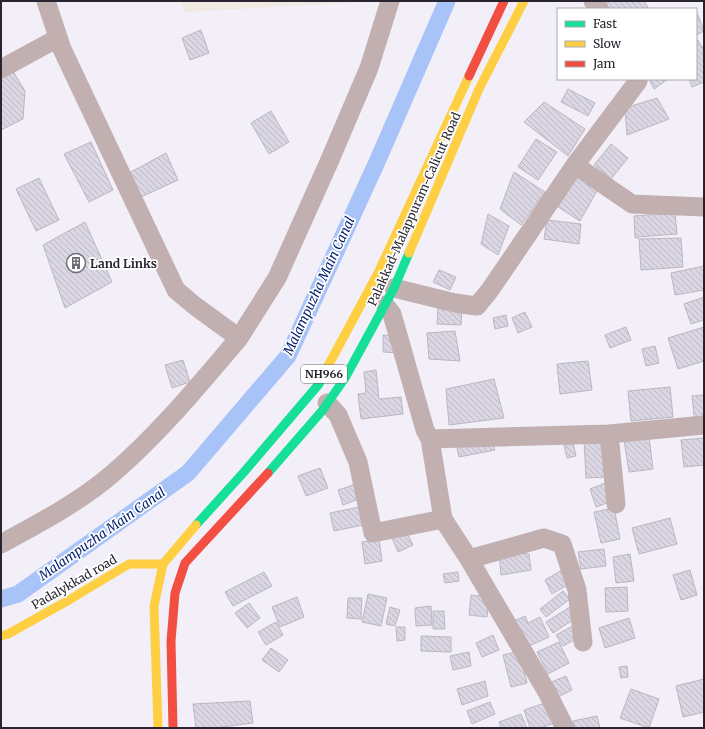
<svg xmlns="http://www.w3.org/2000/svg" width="705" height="729" font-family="Merriweather,serif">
  <defs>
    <pattern id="building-back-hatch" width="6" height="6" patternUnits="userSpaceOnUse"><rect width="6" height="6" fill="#dad6e4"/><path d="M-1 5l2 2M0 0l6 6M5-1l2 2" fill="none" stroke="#bbb8c4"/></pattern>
  </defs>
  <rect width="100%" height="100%" fill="#f2eff9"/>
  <path fill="#efe9e2" d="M182,1H363L362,2L184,12Z"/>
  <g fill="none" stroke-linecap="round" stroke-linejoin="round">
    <path stroke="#a8c3f8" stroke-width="17" d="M1,599L18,594L188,473L288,356L377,162L447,1"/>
  </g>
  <path fill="url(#building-back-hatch)" stroke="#bab7c0" d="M606,1H644L649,9H609Z
    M696,15H698L704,31L696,35Z
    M201,30L209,53L190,60L182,38Z
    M698,40L704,50V82L692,87L689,79H696V41Z
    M11,68L25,91L23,119L1,130V74Z
    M649,79H668L654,89Z
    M568,89L595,103L588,116L561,102Z
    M657,98L669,119L627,135L625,108Z
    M544,102L585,129L568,156L524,122Z
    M271,111L289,142L269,154L251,123Z
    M536,139L557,152L538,180L518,167Z
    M91,142L113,190L89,202L64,154Z
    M611,144L628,158L611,179L594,165Z
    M166,153L178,180L139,198L129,173Z
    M514,172L545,192L521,225L500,209Z
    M577,176L598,189L580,221L558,207Z
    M39,178L59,220L36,231L16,189Z
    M675,213L677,234L638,237V238H635L634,216Z
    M488,214L509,226L498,255L481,244Z
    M547,220L581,224L579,244L544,239Z
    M85,222L112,282L65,308L43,245Z
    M681,238L683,267L641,270L639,239Z
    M704,266V290L675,295L671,273Z
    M439,270L456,277L450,290L433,282Z
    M704,297V320L691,324L684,304Z
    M438,308L462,309L461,325L437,324Z
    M525,312L532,327L518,333L512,318Z
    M506,315L508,326L495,329L493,318Z
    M626,327L631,340L610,348L605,335Z
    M704,327V361L678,369L668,338Z
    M455,331L460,361L429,359L427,333Z
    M383,335L401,336V353L383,352Z
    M655,346L659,363L646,366L642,349Z
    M183,360L190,382L172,388L165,365Z
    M588,361L592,390L560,394L557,364Z
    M376,370L379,399L401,397L403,414L361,419L358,394L366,393L364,372Z
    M494,379L504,418L449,425L446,389Z
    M670,387L673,417L631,421L628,391Z
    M704,395V423L695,424L692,396Z
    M488,434L495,450L459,457L455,439Z
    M649,437L653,469L629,472L624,440Z
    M704,438V465L684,467L681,440Z
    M606,439L609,477L586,478L584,440Z
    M573,443L576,456L567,458L564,445Z
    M320,468L328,488L306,496L298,476Z
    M608,482L615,500L596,507L590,489Z
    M359,483L364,497L343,505L338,490Z
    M359,507L363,525L334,531L330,513Z
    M614,508L620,539L601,543L594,512Z
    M670,518L677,544L639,554L632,528Z
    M406,531L413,545L398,552L392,538Z
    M379,539L382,561L365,564L362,542Z
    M604,549L606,566L581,569L578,552Z
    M499,551L529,554L531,570L501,575Z
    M630,554L634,581L616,583L613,557Z
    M569,566L573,582L552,594L545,580Z
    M690,570L697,595L681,600L673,575Z
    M264,572L272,586L233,606L225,592Z
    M458,572L459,581L445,583L443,574Z
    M627,587L628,611L606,612L605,588Z
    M563,591L570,599L546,617L540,609Z
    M368,594L387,598L381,626L362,622Z
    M471,595L489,597L487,617L469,615Z
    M297,597L304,617L280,627L272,607Z
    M348,598H362L361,619L347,618Z
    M249,603L260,618L247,628L235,613Z
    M573,605L579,616L553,633L546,622Z
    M431,606L432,625L416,626L415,608Z
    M390,607L400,610L395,626L386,624Z
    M433,611H444L445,629H433Z
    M525,616L528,623L540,617L549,637L527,647L514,621Z
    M629,618L635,638L605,648L599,628Z
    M276,622L283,635L266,645L258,632Z
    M578,623L584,635L563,646L556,635Z
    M396,627H405V640L397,641Z
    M493,635L499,650L482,657L476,643Z
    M421,636L451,637V652L421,651Z
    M559,642L569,663L548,674L537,652Z
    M271,648L288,660L279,672L262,660Z
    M519,651L527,683L511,687L503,655Z
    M469,652L471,666L453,670L450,656Z
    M627,666L628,677L621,678L619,667Z
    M566,676L572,690L556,698L549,683Z
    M704,679V712L683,717L676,686Z
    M485,681L488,696L462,705L457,689Z
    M631,689L659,699L649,728L620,718Z
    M250,701L253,723L214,728H196L193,704Z
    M490,702L495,714L472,724L467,711Z
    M548,702L555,723L540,728H530L524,710Z
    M521,714L527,728H501L499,722Z
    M597,716L600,728H575L573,721Z"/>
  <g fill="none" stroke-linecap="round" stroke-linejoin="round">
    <path stroke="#c2afaf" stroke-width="19" d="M46,1L62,49L176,290L195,306L239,338L277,278L329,162L369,68L390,1
      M593,1L599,9
      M1,69L58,38
      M575,165L632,204L704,207
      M394,288L455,303L477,306L490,290L575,165L638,81L637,79
      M385,305L392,314L425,430L430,439L443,519L469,559L547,692L565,728
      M327,403L338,415L358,462L373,533L443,519
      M609,434L616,504
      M430,439L609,434L704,425
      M1,544C39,523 78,503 111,475C159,434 199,385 239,338
      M469,559L544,538L562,544L577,590L583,642"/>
    <path stroke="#16e098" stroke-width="9" d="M268,473L322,411L345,378L394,288L409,253
      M196,525L244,472L319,384L328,366"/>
    <path stroke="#ffcf43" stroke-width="9" d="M409,253L479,89L524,1
      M328,366L378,273L469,76
      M1,636L8,634L69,600L129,564H163
      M158,728L154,606L163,564L196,525"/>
    <path stroke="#f24e42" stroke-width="9" d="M469,76L504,1
      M173,728L171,641L175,593L185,563L268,473"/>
  </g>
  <defs>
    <g id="building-ring" transform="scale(1)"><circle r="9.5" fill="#fff" stroke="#6f6c76" stroke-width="1.5"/><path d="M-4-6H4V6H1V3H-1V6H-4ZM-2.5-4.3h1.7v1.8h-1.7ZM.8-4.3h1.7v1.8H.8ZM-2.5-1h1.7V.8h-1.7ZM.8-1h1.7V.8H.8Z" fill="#6f6c76"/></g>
  </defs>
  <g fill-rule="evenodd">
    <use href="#building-ring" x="76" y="263"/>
  </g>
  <g text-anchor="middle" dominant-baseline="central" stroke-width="3.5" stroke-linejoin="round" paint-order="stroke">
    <rect fill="#fff" stroke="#68666e" stroke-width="1" x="301" y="365" width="46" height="18" rx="3"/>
    <g font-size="11" font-weight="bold" fill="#282530">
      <text x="324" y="374">NH966</text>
    </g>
    <g font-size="12" fill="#282530" stroke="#fff">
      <text transform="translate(414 209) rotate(-66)">Palakkad-Malappuram-Calicut Road</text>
      <text transform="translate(74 582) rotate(-30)">Padalykkad road</text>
    </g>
    <g font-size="12" font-weight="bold" fill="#282530" stroke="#fff" text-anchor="start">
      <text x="90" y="263">Land Links</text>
    </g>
    <g font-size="13" font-style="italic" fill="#001e6f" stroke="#fff">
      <text transform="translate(319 286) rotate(-65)">Malampuzha Main Canal</text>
      <text transform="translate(102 534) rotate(-35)">Malampuzha Main Canal</text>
    </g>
  </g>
  <rect width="705" height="729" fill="none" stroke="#282530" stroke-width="4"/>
  <rect x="557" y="8" width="140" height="72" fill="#ffffff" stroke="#a9a8ac"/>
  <rect x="565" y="21" width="20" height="6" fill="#16e098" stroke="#a9a8ac"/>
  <text x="593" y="28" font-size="12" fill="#282530">Fast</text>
  <rect x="565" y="41" width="20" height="6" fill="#ffcf43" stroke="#a9a8ac"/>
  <text x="593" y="48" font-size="12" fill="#282530">Slow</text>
  <rect x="565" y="61" width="20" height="6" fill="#f24e42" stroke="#a9a8ac"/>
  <text x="593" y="68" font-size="12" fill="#282530">Jam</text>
</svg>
